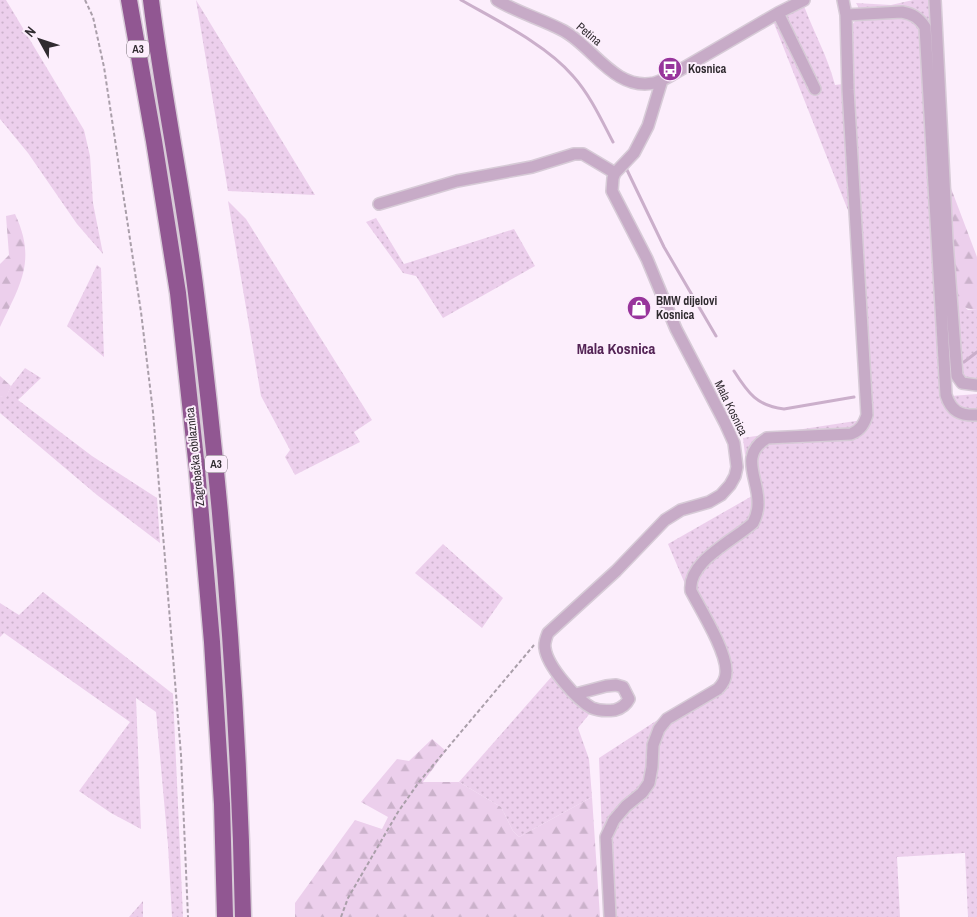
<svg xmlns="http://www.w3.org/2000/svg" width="977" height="917" font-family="'Archivo Narrow',sans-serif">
  <defs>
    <pattern id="grass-dots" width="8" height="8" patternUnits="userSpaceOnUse" patternTransform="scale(1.25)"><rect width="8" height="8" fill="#eccfec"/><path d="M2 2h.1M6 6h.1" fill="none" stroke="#cbb2cb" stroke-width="1.8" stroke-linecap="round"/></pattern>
    <pattern id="forest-firs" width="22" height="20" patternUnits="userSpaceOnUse" patternTransform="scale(1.25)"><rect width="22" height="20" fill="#eccfec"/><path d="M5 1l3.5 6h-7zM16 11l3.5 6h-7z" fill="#cbb2cb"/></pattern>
  </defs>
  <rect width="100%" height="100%" fill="#fceefc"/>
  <path fill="url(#grass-dots)" d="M0,0H6L84,130L90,156L93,203L103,254L77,224L28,153L0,119Z
    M196,0L315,195L228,191Z
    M913,0H929L931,28L927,21L860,10L856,3L891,5Z
    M804,6C814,33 828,57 835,85L843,84L849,213L773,21Z
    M900,14L918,22L922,33L948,409L977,419V917H968L965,853L897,857L900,917H613L610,838L615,824L645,795L661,732L669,723L727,684L695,588L701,570L755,525L754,462L764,444L861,434L870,425L871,405L850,29L855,21L864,17Z
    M228,201L246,219L372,420L354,432L360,442L295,475L285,457L290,450L261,396Z
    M376,218L404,264L514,229L535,266L443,318L416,276L403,273L366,222Z
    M97,265L101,268L104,357L67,326Z
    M954,297L968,310L977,309V383L961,377Z
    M25,368L41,378L18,400L92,456L157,498L160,543L97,495L0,413V396L6,397L11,386Z
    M977,394V412L962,411L951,396Z
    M862,420L856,429L756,440L750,446L745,455L743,438Z
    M752,496C752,501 754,507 753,512C750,538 691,547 685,584L668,544Z
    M443,544L503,598L482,628L415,573Z
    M43,592L173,694L183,917H172L168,845L156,712L136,698L141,829L111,813L79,791L130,722L4,633L0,637V603L19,615Z
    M553,675L591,712L578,728L589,759L592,797L519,837L513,831L501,807L459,782Z
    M659,719L653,731L645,781L602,836L599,758Z
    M143,901V917H129Z"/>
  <path fill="url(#forest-firs)" d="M946,175L977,257V309C966,310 961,306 954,297Z
    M15,214C37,261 20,285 0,327V264L9,255L6,216Z
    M0,376L11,386L6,398L0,396Z
    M432,739L446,751L423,782H459L501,807L513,831L519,837L592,797L600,917H295V903L355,820L382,829L388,817L361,802L397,759L409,761Z"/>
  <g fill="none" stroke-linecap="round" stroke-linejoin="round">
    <path stroke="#cbafcb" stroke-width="3" d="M461,0C496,20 547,45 573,76C590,95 601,119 613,142
      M627,170L664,247L716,336
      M964,362L977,352
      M734,371C748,393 757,406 784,409L854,397"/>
    <g stroke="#d7cbd7" stroke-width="14">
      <path id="minor" d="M497,0C518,13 542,19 564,31C593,47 615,91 654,83C662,81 668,77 675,73L778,13L804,0
        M843,0L846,15
        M935,0L947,241L957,376L962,383L977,385
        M778,13L815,89
        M379,204L457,181L532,167L574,154H583L615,173
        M576,694L606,686L616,685L623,687L629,699C626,705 622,708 615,710C607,711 599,711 592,708C577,700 547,666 545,648C544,643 546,638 548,633L616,571L665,520L681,510L709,502L721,495L730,485L735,476L737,467L734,443L725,423L676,329L647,259L612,191L613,178L615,173L634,153L648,126L662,80
        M610,917L606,837L614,820L626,806L642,793L649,783L652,767L653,745L659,729L667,719L718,689C723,684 726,679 726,672C727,652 701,610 691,591C687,562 733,541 753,523C756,517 758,511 758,504C759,478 738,456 767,438L851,434C861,430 864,424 867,415L848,90L846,15L902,12C913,14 919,18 925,27L946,395C951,411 960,416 977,415"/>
    </g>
    <g stroke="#d7cbd7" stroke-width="19">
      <path id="highway" d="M129,0L154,141L178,293L197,469L212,642L222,804L225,917
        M151,0C163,98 184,195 196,293C222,500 239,708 243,917"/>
    </g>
    <path stroke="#aa9faa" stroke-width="2" stroke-dasharray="4 2.5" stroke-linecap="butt" d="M85,0L93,17L104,67L141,312L153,412L181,755L188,917
      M341,917L348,898L398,812L419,782L534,645"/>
    <use href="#minor" stroke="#c7abc7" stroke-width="11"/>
    <use href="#highway" stroke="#915792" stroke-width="16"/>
  </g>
  <defs>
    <g id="bus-disc" transform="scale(1.25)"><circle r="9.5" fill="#98359c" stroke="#fceefc"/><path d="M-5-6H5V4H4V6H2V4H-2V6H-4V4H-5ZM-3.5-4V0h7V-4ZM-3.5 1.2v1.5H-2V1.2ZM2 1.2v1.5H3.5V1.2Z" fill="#fff"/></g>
    <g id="shop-disc" transform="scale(1.25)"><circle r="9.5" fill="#98359c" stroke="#fceefc"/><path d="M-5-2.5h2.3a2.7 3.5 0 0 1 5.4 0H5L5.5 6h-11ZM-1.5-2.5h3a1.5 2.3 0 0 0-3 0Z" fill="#fff"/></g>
  </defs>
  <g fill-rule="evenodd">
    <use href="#bus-disc" x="670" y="69"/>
    <use href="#shop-disc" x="639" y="308"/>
  </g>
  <g text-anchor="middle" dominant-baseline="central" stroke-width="4" stroke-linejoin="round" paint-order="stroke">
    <g fill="#fceefc" stroke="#6d666d" stroke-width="1">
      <rect x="127" y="40.5" width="22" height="17" rx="4"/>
      <rect x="205" y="455.5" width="22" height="17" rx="4"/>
    </g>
    <g font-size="11" font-weight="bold" fill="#302b30">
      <text x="138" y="49">A3</text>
      <text x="216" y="464">A3</text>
    </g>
    <g font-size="12" fill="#302b30" stroke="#fceefc">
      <text transform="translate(589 34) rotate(40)">Petina</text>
      <text transform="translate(731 408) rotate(64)">Mala Kosnica</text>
      <text transform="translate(195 457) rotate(-96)">Zagrebačka obilaznica</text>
    </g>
    <g font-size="12" font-weight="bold" fill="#302b30" stroke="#fceefc" text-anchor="start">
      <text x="688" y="69">Kosnica</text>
      <text x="656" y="301">BMW dijelovi<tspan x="656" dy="14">Kosnica</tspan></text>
    </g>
    <g font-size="15" font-weight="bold" fill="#532355" stroke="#fceefc">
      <text x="616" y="348">Mala Kosnica</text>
    </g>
  </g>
  <g transform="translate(40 40) rotate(310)" stroke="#fceefc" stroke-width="4" paint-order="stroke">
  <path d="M0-4L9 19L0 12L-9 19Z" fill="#302b30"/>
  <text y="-8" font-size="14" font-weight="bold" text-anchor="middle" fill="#302b30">N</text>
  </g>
</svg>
